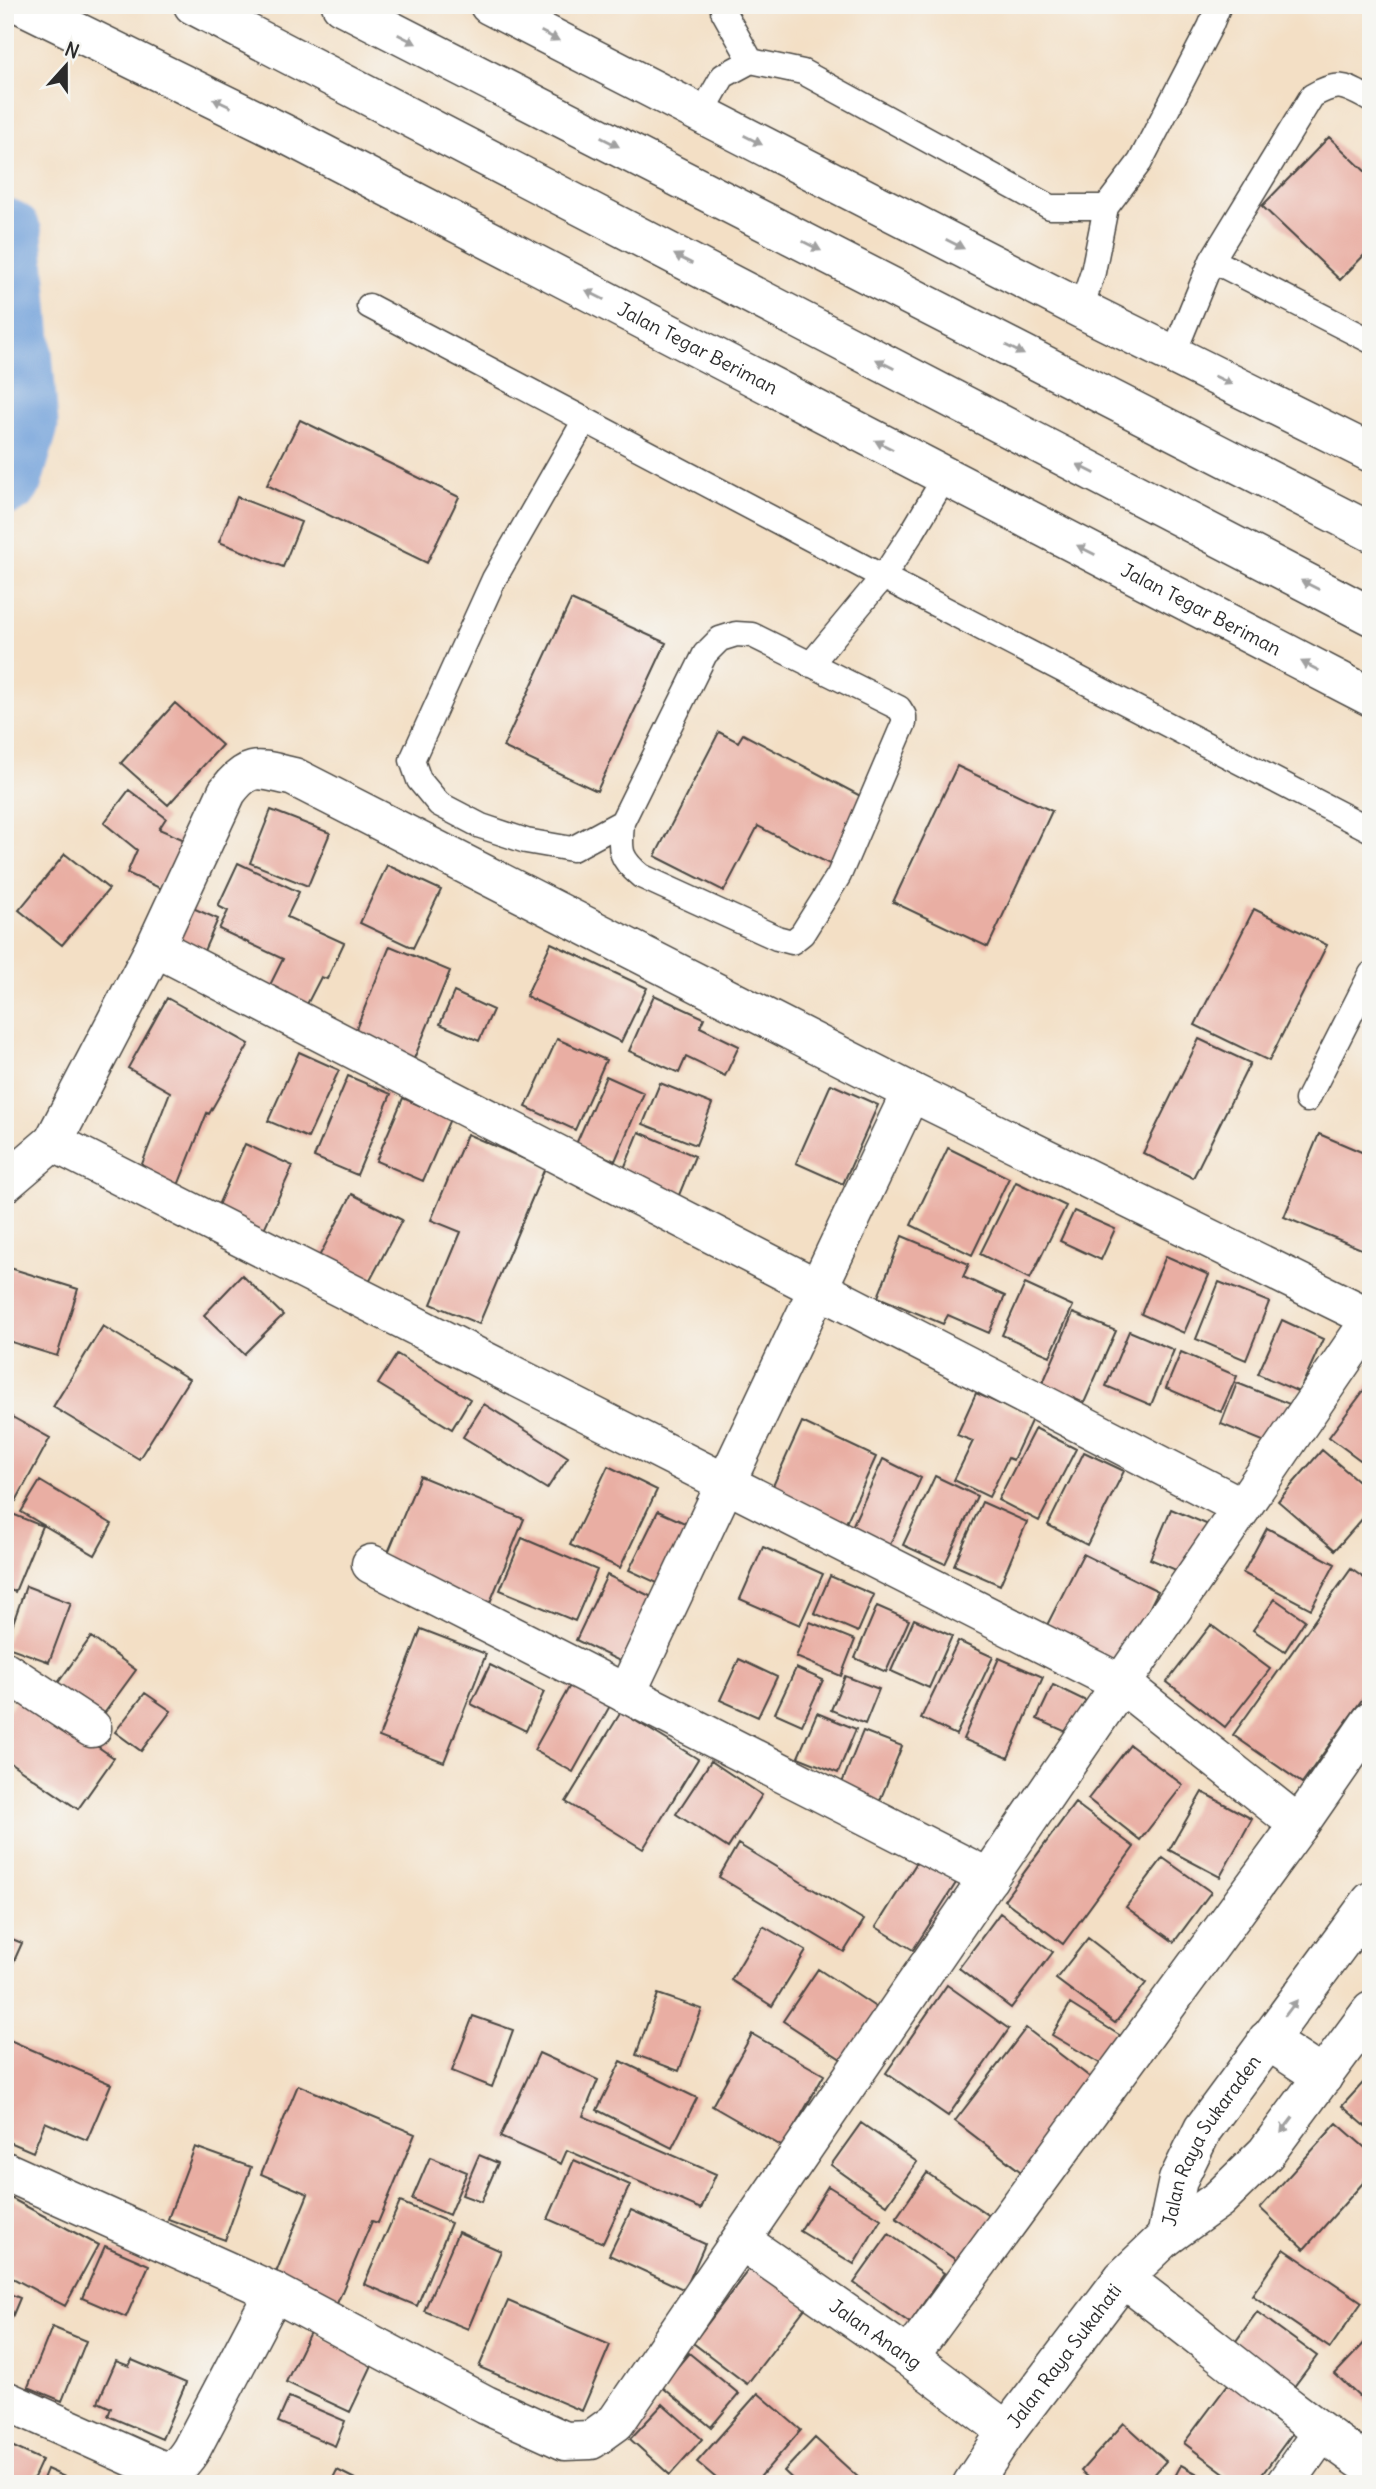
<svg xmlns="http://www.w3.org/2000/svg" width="1376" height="2489" font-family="Delius,sans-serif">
  <rect width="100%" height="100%" fill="#f6f6f2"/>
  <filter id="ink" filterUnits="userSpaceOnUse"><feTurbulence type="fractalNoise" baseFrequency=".0143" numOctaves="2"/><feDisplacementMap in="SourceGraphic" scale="14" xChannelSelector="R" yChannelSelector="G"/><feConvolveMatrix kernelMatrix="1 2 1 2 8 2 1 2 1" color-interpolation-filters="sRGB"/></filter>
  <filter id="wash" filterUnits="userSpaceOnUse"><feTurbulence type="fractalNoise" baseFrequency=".00686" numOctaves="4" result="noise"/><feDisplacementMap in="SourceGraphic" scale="28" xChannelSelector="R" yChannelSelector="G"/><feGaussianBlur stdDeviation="1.57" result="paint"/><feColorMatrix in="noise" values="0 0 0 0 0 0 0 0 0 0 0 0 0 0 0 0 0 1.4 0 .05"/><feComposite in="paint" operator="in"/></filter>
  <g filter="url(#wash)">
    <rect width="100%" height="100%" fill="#f3dfc5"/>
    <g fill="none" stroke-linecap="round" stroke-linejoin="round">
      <path stroke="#71a0da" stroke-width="75" d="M5,236L21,424L5,478"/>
    </g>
    <g id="blocks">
      <path fill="#e9aea3" d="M1329,137L1371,177V248L1340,280L1262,206Z
        M300,420L459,497L427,563L267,485Z
        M237,497L301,522L283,567L219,542Z
        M571,600L666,643L597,791L503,747Z
        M175,703L222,745L168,805L121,763Z
        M719,732L738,742L743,734L868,800L833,866L758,826L724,891L655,856Z
        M957,766L1052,811L988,947L893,902Z
        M129,790L166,818L159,829L187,841L164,890L127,873L137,850L104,823Z
        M271,810L330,833L308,886L250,863Z
        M65,854L109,889L62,945L19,910Z
        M238,863L299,892L287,917L344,943L327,979L321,977L302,1014L265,995L283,959L219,929L228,911L218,906Z
        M387,865L441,890L413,948L360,923Z
        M186,905L218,919L200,960L168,946Z
        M1254,909L1327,945L1269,1061L1195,1025Z
        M551,943L647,988L621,1042L526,996Z
        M390,946L450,971L411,1066L351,1041Z
        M454,992L493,1010L479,1041L440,1024Z
        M654,995L704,1018L700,1027L739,1046L725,1076L686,1057L679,1073L629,1051Z
        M167,998L249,1044L209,1114L207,1113L175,1193L137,1177L170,1092L128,1068Z
        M557,1039L606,1060L575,1130L526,1107Z
        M1199,1039L1250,1063L1193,1178L1143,1153Z
        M299,1052L339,1070L308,1138L268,1121Z
        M348,1076L391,1094L357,1175L314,1157Z
        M606,1076L644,1093L615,1161L576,1144Z
        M660,1083L712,1104L696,1145L643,1124Z
        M831,1084L878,1105L843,1184L796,1163Z
        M403,1098L450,1119L423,1181L376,1161Z
        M639,1132L695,1156L677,1200L621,1176Z
        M467,1134L545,1168L479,1324L431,1304L461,1232L431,1220Z
        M1319,1134L1371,1156V1253L1284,1217Z
        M245,1144L293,1166L258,1242L211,1221Z
        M948,1148L1009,1178L972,1255L911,1225Z
        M1016,1182L1066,1206L1030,1279L980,1254Z
        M352,1194L402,1220L365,1290L315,1264Z
        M1074,1211L1115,1229L1101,1260L1060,1241Z
        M902,1236L969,1264L963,1277L1005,1296L989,1333L948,1315L943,1324L878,1297Z
        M1166,1256L1209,1275L1184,1333L1141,1314Z
        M10,1268L78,1289L57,1356L5,1340V1282Z
        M242,1275L283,1315L244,1354L204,1315Z
        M1219,1282L1269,1302L1246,1360L1196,1339Z
        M1025,1284L1073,1306L1050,1356L1002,1335Z
        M1073,1313L1116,1331L1084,1403L1042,1385Z
        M1282,1320L1323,1339L1299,1392L1258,1374Z
        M103,1326L189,1379L139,1459L53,1407Z
        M1129,1331L1174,1350L1151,1405L1106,1386Z
        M1181,1352L1237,1376L1221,1412L1166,1388Z
        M397,1354L470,1399L452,1429L378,1384Z
        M1371,1381V1468L1329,1437Z
        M1237,1383L1292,1405L1275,1446L1221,1424Z
        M976,1393L1032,1419L1013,1460L1008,1458L989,1497L954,1480L973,1441L957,1435Z
        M484,1404L568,1457L547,1489L463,1437Z
        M5,1413L50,1438L16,1501L5,1496Z
        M802,1422L876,1457L846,1523L772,1488Z
        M1035,1428L1076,1449L1039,1521L998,1500Z
        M1322,1450L1371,1492V1509L1335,1550L1278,1501Z
        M1084,1452L1124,1471L1087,1545L1048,1525Z
        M883,1459L921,1478L888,1549L850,1531Z
        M608,1466L657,1490L620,1568L570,1545Z
        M420,1476L524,1519L487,1610L382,1567Z
        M935,1476L977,1496L945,1564L903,1545Z
        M40,1481L112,1524L95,1555L21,1512Z
        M982,1502L1027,1522L1000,1585L954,1565Z
        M1171,1509L1211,1526L1190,1576L1150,1559Z
        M5,1511L42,1526L15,1592L5,1588Z
        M658,1511L696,1528L668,1588L629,1570Z
        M1267,1528L1335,1564L1311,1609L1243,1573Z
        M522,1538L597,1570L575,1621L500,1590Z
        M763,1547L823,1574L800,1625L740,1599Z
        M1083,1554L1158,1591L1120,1666L1045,1629Z
        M1351,1569L1371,1583V1687L1302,1783L1233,1735Z
        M607,1575L658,1600L628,1665L576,1640Z
        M830,1576L874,1595L858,1632L814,1613Z
        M26,1586L71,1603L49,1662L5,1646Z
        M1275,1599L1305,1620L1285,1651L1253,1630Z
        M877,1606L909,1620L886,1672L855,1658Z
        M914,1619L952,1636L929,1688L891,1671Z
        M810,1622L855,1640L841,1676L796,1657Z
        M1211,1625L1270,1669L1225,1727L1167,1682Z
        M421,1629L486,1654L444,1762L379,1737Z
        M91,1637L136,1670L100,1719L55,1687Z
        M958,1641L993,1657L956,1735L921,1718Z
        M999,1658L1043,1677L1008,1758L963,1739Z
        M739,1659L777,1677L758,1717L720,1700Z
        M490,1665L544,1692L526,1731L471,1704Z
        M796,1668L823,1680L802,1725L775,1713Z
        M845,1676L879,1689L865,1724L831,1710Z
        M572,1682L611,1704L573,1772L534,1750Z
        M1053,1685L1086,1701L1071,1734L1037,1719Z
        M21,1693L114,1758L78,1809L5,1759V1715Z
        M145,1693L171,1711L141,1751L115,1732Z
        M621,1712L698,1759L643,1849L566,1802Z
        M817,1713L856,1729L838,1773L798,1757Z
        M863,1731L902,1746L879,1803L840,1788Z
        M1130,1745L1183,1785L1140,1840L1088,1799Z
        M711,1761L762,1795L728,1848L676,1814Z
        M1202,1792L1252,1819L1220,1877L1169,1850Z
        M1075,1803L1134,1847L1063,1944L1004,1900Z
        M738,1844L864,1920L844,1952L719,1877Z
        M1163,1858L1211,1892L1174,1942L1126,1907Z
        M919,1859L956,1883L913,1950L876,1927Z
        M1000,1913L1053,1952L1011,2008L959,1968Z
        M763,1926L806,1951L772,2006L731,1980Z
        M5,1936L22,1943L5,1981Z
        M1088,1938L1146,1983L1115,2023L1056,1979Z
        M818,1969L880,2010L847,2063L783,2021Z
        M947,1985L1009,2029L948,2116L886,2073Z
        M658,1994L702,2009L679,2071L636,2055Z
        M1070,2004L1124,2038L1106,2067L1052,2035Z
        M473,2016L513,2030L492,2087L452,2071Z
        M1026,2028L1104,2088L1033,2181L955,2121Z
        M752,2034L824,2075L783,2147L712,2106Z
        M5,2038L111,2084L87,2140L45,2122L33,2152L5,2140Z
        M539,2053L598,2080L583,2116L716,2174L701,2209L567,2150L561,2164L500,2137Z
        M621,2061L697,2098L672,2148L597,2110Z
        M1371,2074V2131L1342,2106Z
        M298,2085L415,2134L378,2223L372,2221L336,2306L273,2280L308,2194L261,2174Z
        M861,2123L917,2162L887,2205L831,2165Z
        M1337,2123L1371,2153V2174L1304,2249L1260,2208Z
        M195,2147L251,2167L225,2240L168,2219Z
        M479,2155L498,2163L481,2202L462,2195Z
        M430,2157L467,2172L449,2215L412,2199Z
        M574,2160L630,2185L603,2243L548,2219Z
        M927,2173L997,2221L966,2267L896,2218Z
        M828,2186L881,2219L854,2264L800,2231Z
        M5,2195L98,2245L65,2306L5,2274Z
        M400,2202L451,2223L417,2306L364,2284Z
        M631,2210L705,2244L685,2290L609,2255Z
        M458,2232L501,2251L468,2329L424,2311Z
        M889,2234L944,2273L910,2323L854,2283Z
        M105,2246L149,2265L126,2317L82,2298Z
        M1284,2249L1362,2302L1330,2348L1252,2295Z
        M752,2265L806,2307L747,2384L693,2343Z
        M5,2292L20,2298L5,2334Z
        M508,2301L610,2345L582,2411L479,2367Z
        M1257,2312L1317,2356L1290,2392L1231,2348Z
        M52,2327L86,2341L62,2401L28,2387Z
        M310,2332L374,2361L350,2412L286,2382Z
        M1371,2336V2398L1366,2403L1335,2374Z
        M689,2353L739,2394L711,2427L661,2386Z
        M132,2360L186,2383L162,2439L108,2416L111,2408L98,2402L116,2361L129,2366Z
        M1232,2379L1297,2427L1255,2484H1239L1184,2443Z
        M758,2393L801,2430L754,2484H723L697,2462Z
        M289,2397L345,2421L335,2446L278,2422Z
        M663,2404L702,2439L670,2475L630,2439Z
        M1124,2423L1166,2461L1146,2484H1096L1081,2471Z
        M815,2438L859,2478L854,2484H798L784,2471Z
        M5,2443L42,2460L31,2484H20L5,2477Z
        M1181,2465L1216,2484H1171Z
        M47,2469L80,2484H41Z
        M337,2470L365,2484H330Z"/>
    </g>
  </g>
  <g filter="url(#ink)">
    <use href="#blocks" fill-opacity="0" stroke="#494642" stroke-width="2"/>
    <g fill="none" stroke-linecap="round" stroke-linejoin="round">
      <g stroke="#494642" stroke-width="27">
        <path id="service" d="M723,5V11L751,61
          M702,113L723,76L751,61L803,72L1050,207H1106L1140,162L1210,27L1219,5
          M1212,260L1371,341
          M369,306L883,577L1371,830
          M1081,309L1093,272L1106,207
          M1173,355L1212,260L1312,96C1339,80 1345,86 1371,100
          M585,420L494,579L412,760L419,780L439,804L481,826L526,841L572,849L622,822
          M736,634L752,635L899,708L904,716V723L839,875L802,934L792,942L777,938L641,876C618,857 620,850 622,822L705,654L720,639Z
          M810,665L883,577L913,531L945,477
          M1307,1100L1371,974"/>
      </g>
      <g stroke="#494642" stroke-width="41">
        <g id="minor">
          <path d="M155,947L1242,1507"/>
          <path d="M53,1142L1122,1684L1299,1825"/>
          <path d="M5,1183L53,1142L155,947L227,792C250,761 261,770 294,777L911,1092L1371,1318"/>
          <path d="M371,1564L989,1878"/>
          <path d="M5,1671L92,1728"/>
          <path d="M626,1694L911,1092"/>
          <path d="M5,2171L274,2292L486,2405L565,2441L591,2440L616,2422L1371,1319"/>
          <path id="s1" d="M742,2241L909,2357L1007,2431"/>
          <path d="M1123,2278C1206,2340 1285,2408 1371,2467"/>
          <path d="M909,2357L1299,1825L1371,1721"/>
          <path d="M5,2400L157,2468C174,2473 182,2464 191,2450L274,2292"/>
          <path d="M1285,2484L1321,2433"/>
        </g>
      </g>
      <g stroke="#494642" stroke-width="41">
        <g id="secondary">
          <path d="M1267,2040L1323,2077"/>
          <path id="s2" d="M1166,2237L1178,2180L1203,2129L1371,1901"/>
          <path id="s3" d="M972,2484L1007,2431L1123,2278L1166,2237L1219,2199L1266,2153L1371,2011"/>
        </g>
      </g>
      <g stroke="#494642" stroke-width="41">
        <g id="primary">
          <path id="s4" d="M22,5L283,133L1371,697"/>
          <path d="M193,5L1371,616"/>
          <path d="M341,5L1371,532"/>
          <path d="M489,5L1081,309L1371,453"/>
        </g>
      </g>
      <use href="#service" stroke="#fff" stroke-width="24"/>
      <use href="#minor" stroke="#fff" stroke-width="38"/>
      <use href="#secondary" stroke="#fff" stroke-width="38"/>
      <use href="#primary" stroke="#fff" stroke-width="38"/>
    </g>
    <defs><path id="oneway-solid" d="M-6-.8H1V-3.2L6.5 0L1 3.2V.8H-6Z" transform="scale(1.75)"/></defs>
    <g fill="#a0a0a0">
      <use href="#oneway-solid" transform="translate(550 36) rotate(27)"/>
      <use href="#oneway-solid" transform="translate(407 39) rotate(27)"/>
      <use href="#oneway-solid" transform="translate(222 103) rotate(-154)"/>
      <use href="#oneway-solid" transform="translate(753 140) rotate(27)"/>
      <use href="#oneway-solid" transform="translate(610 142) rotate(27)"/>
      <use href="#oneway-solid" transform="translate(955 244) rotate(27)"/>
      <use href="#oneway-solid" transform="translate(812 246) rotate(27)"/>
      <use href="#oneway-solid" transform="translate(683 259) rotate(-153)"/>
      <use href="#oneway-solid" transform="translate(595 295) rotate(-153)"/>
      <use href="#oneway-solid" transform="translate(1015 350) rotate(27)"/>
      <use href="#oneway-solid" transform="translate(885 364) rotate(-153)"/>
      <use href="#oneway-solid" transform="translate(1223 380) rotate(26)"/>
      <use href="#oneway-solid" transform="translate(884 445) rotate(-153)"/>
      <use href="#oneway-solid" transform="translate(1086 469) rotate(-153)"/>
      <use href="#oneway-solid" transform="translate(1086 550) rotate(-153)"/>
      <use href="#oneway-solid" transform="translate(1310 585) rotate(-153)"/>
      <use href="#oneway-solid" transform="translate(1310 666) rotate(-153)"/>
      <use href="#oneway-solid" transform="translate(1291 2008) rotate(-53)"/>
      <use href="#oneway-solid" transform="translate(1287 2125) rotate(127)"/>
    </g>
  </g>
  <g text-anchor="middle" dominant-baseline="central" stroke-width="7" stroke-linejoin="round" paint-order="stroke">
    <g font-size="19" fill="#2b2b2b" stroke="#f6f6f2">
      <text stroke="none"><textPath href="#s4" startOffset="758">Jalan Tegar Beriman</textPath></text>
      <text stroke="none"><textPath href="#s4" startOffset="1325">Jalan Tegar Beriman</textPath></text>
      <text stroke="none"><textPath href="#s2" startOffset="108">Jalan Raya Sukaraden</textPath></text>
      <text stroke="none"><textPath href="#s1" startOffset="163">Jalan Anang</textPath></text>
      <text stroke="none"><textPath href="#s3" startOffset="158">Jalan Raya Sukahati</textPath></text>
    </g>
  </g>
  <rect width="1376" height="2489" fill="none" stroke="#f6f6f2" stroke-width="28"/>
  <g transform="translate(66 66) rotate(21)" stroke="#f6f6f2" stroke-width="5" paint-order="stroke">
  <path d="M0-5L12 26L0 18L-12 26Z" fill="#2b2b2b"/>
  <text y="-10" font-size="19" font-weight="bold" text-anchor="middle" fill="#2b2b2b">N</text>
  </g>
</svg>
